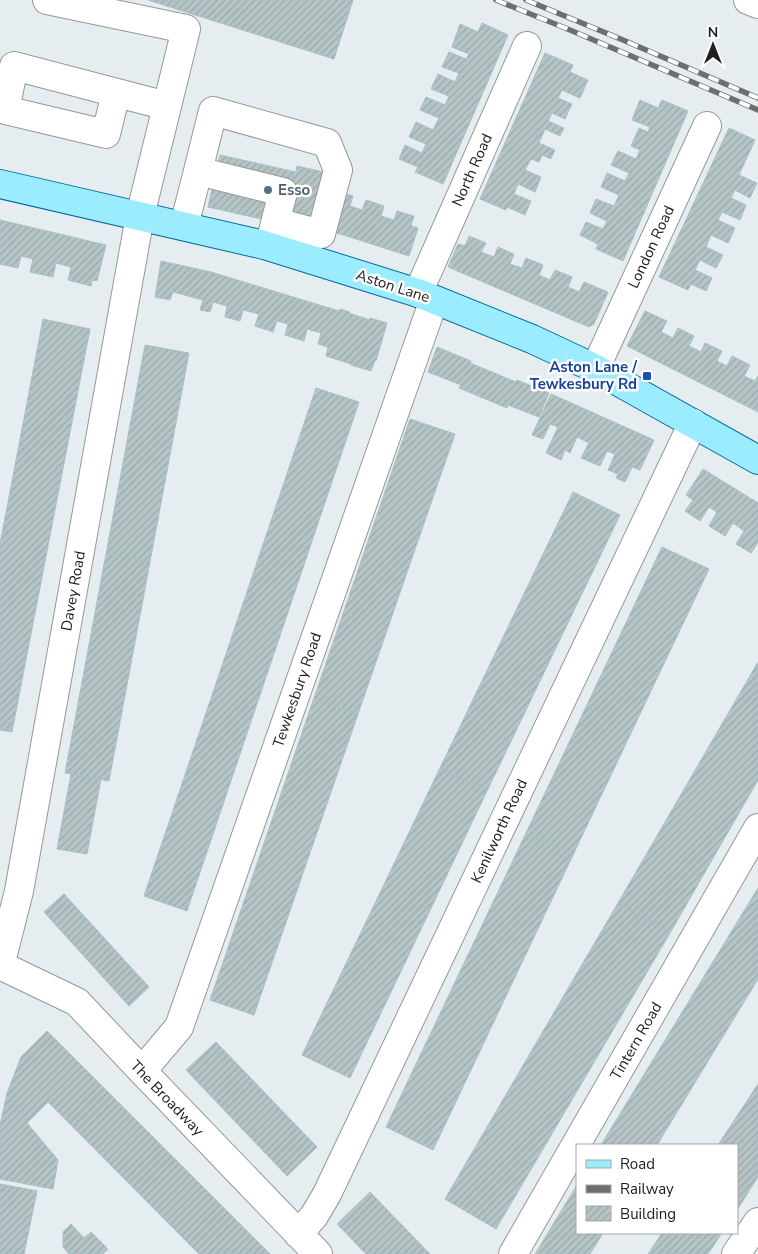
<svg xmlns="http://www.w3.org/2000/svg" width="758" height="1254" font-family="'Nunito Sans',sans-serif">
  <defs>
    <pattern id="building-hatch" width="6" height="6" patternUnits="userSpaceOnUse" patternTransform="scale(1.25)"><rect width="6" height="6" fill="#b5c4c5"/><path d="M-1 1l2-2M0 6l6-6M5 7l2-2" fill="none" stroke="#9ba8a9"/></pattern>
  </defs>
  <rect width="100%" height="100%" fill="#e6edf0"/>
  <path fill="url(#building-hatch)" stroke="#a7c1c3" d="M148,0H353L334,59Z
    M482,23L508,35L443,184L415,172L418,167L399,159L405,145L422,153L426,144L409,137L416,122L433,130L439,118L420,110L426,97L445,105L449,96L431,89L438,74L455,82L459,73L442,67L449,52L466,59L469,54L452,47L460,24L478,32Z
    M545,53L573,65L570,72L588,80L580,98L562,90L558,98L572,104L565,119L552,113L548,121L564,128L560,136L545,129L539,143L555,150L551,159L542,155L539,162L531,159L525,170L541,177L535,192L518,184L514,194L531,201L525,215L507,207L506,210L480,199Z
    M640,100L658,108L662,100L688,111L623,261L596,249L598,244L580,235L586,222L603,229L607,221L590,213L596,199L614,206L619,195L601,187L607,173L625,181L629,173L611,165L618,151L636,159L640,150L631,146L639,128L648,132L650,127L632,120Z
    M729,128L755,140L739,175L757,183L750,198L735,190L731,198L746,205L740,220L722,212L718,220L735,228L728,243L711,235L706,247L723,255L716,268L700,260L695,270L712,278L706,291L691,284L688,290L659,277Z
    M220,155L296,172L297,166L328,173L318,220L263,208L261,219L208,207Z
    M343,193L353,196L350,206L362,210L366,200L384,206L381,216L394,220L397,211L414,216L411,226L418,228L409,256L331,231Z
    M0,220L106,245L97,281L92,280L91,286L68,280L71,267L56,263L53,277L30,272L33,259L21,256L18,268L0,264Z
    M469,236L486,243L481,252L494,257L498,247L514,254L510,264L522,268L526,258L543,265L539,275L550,280L555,270L572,277L568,287L579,292L584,282L608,292L594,324L589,327L448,267L458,244L465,246Z
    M161,261L211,272L339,311L340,309L350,312L349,313L370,320V318L387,323L376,361L375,360L371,371L351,365V364L326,356L328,347L318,344L321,333L307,329L304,341L285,335L288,324L277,321L273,332L255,326L259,314L243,310L240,321L225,317L227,306L213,302L210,312L200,310L203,300L173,292L170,300L155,297Z
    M645,311L667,321L661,332L673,338L678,328L694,336L689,346L701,352L705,343L722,351L717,361L727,366L732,356L750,365L744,376L755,381L758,376V412L627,346Z
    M43,319L90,329L12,732L0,730V544Z
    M145,345L189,353L150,562L106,554Z
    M437,347L471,361L470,363L516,382L517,380L549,393L539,417L508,405L507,408L459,388L461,385L428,372Z
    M316,388L359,402L187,911L144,896Z
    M551,394L654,440L640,470L632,467L625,482L616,478L618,474L608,470L615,454L607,451L600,466L581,458L589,443L577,437L570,453L565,450L561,460L546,453L558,427L550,424L543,439L532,435Z
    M410,419L455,434L358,714L314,698Z
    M703,469L758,503V542L751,553L736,544L744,531L733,523L725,536L709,526L717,512L709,507L700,521L685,511L693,500L686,495Z
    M573,492L620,515L487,791L440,768Z
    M662,547L709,569L573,855L526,833Z
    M106,554L150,562L109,781L65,773Z
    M758,662V780L670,933L618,903Z
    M314,698L358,714L254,1015L210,1000Z
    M440,768L487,791L350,1078L302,1055Z
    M71,774L101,779L87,854L57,849Z
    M526,833L573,855L433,1150L386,1127Z
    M758,888V979L657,1145H601Z
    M64,894L149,987L129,1006L44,912Z
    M618,903L670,933L496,1229L445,1199Z
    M47,1031L270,1254H199L48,1102L27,1123L7,1093L21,1057Z
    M216,1042L317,1147L287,1176L186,1070Z
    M758,1084V1177L737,1210V1145H718Z
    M7,1093L27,1123L58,1160L53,1189L0,1179V1125Z
    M0,1184L37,1191L24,1254H0Z
    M577,1185V1233H603L590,1254H535Z
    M370,1192L430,1254H366L337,1224Z
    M71,1224L84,1238L91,1232L108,1249L103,1254H69L63,1247V1232Z
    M662,1233H722L708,1254H648Z"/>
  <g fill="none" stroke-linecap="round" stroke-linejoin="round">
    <g stroke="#979797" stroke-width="30">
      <path id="minor" d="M748,0L758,4
        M116,93L106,134L5,110L14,66L167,106
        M198,171L213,111L327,143L338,170L321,234L276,222
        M184,226L198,171L283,192L271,239
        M418,293L527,46
        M594,368L601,356L707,126
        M0,965L77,1002L142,1071L318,1254
        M0,966L19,891L140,216L186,29L47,0
        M142,1071L179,1027L429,314L435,300
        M298,1234L314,1216L327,1194L693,423
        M513,1254L758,828
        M736,1254L758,1222"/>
    </g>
    <g stroke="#006d9b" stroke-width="30">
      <path id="major" d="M0,184L264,245L418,293L532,339L594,368L758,460"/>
    </g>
    <use href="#minor" stroke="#fff" stroke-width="28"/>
    <use href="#major" stroke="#9cecff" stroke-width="28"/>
    <g stroke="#6e6e6e" stroke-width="5.5">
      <path id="rail" d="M496,0L570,30L758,110
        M526,0L623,40L758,98"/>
    </g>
    <use href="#rail" stroke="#fff" stroke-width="4" stroke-dasharray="11" stroke-linecap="butt"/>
  </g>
  <circle fill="#5c6f8a" stroke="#fff" stroke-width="2" cx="268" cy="190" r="5"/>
  <rect fill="#1a4fb4" stroke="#fff" stroke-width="2" x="642" y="371" width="10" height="10" rx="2.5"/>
  <g text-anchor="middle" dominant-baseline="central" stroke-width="5" stroke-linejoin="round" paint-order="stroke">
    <g font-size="15" fill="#202020" stroke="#fff">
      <text transform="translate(472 170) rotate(-66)">North Road</text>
      <text transform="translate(651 247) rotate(-65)">London Road</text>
      <text transform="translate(393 286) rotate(18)">Aston Lane</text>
      <text transform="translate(73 591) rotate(-80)">Davey Road</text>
      <text transform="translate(297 690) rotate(-71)">Tewkesbury Road</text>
      <text transform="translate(499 831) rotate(-65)">Kenilworth Road</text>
      <text transform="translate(636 1041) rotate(-60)">Tintern Road</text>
      <text transform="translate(167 1098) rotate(46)">The Broadway</text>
    </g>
    <g font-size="15" font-weight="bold" fill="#4e5e75" stroke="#fff" text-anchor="start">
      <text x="278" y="190">Esso</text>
    </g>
    <g font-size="15" font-weight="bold" fill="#164399" stroke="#fff" text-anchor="end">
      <text x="637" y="367">Aston Lane /<tspan x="637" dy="17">Tewkesbury Rd</tspan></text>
    </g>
  </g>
  <rect x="576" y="1144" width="162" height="90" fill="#ffffff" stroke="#a6a6a6"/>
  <rect x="586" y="1160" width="25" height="8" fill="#9cecff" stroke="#a6a6a6"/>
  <text x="620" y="1169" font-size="15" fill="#202020">Road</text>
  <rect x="586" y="1185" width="25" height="8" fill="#6e6e6e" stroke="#a6a6a6"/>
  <text x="620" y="1194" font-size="15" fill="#202020">Railway</text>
  <rect x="586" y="1206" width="25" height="15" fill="url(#building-hatch)" stroke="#a6a6a6"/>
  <text x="620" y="1219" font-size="15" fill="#202020">Building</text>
  <g transform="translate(713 45)" stroke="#ffffff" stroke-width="4" paint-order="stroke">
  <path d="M0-4L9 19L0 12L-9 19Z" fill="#202020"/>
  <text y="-8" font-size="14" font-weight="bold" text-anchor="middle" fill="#202020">N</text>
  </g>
</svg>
